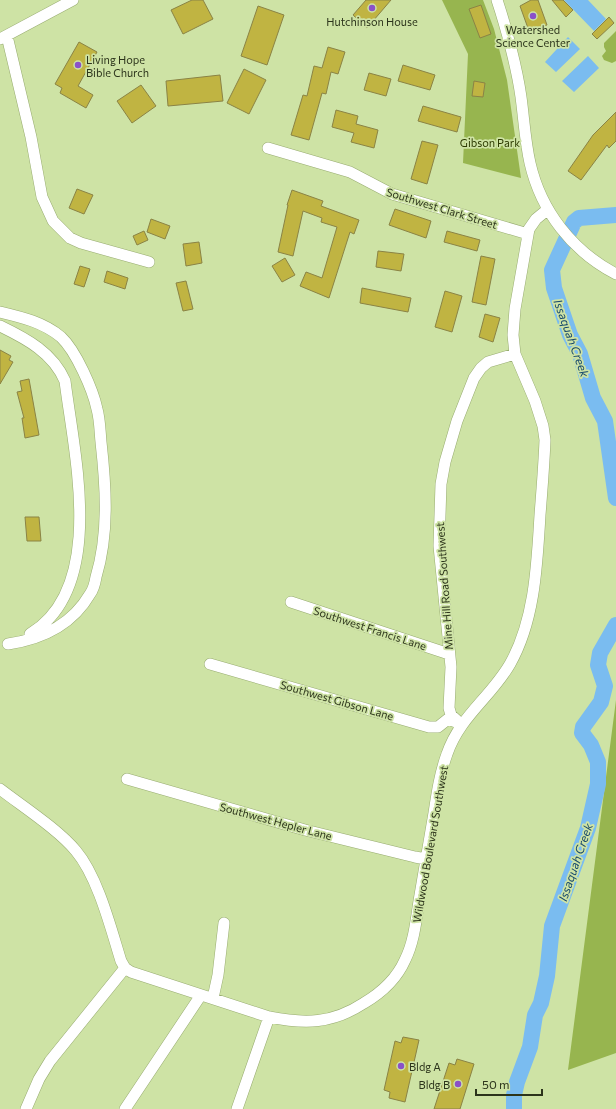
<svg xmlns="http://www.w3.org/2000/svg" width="616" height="1109" font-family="Commissioner,sans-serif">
  <rect width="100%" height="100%" fill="#cee3a5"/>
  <path fill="#97b54f" d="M442,0H483L494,29L507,80L521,178L463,163L468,54Z
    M616,31V61L612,63L604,60L602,56L606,51L604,47V43Z
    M616,700V1053L568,1070Z"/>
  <path fill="#7abcf0" d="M564,0H588L606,19L594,31Z
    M568,37L580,49L556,72L545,62Z
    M588,56L599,68L574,92L562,81Z"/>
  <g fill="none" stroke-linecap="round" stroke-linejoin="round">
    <path stroke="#7abcf0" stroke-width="16" d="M616,215L579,218L574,222L552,270L554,288L570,335L580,354L593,398L605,421L616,498
      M514,1109V1095L517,1082L530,1047L535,1015L541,1003L547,976L552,926L588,828L598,784V762L591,745L582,733L583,727L601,702L605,686L598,665L600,653L616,625"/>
  </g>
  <path fill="#c0b442" stroke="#8a8345" d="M192,0H203L213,19L183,34L171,10Z
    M366,0H391L367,28L353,15Z
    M531,0H538L547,25L529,31L520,6Z
    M552,0H563L573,10L566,17Z
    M481,5L491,34L480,38L469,9Z
    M258,6L284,15L267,65L241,56Z
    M609,17L614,23L597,39L592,34Z
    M79,42L97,52L78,86L93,95L86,108L60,93L62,88L55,84Z
    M328,47L345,52L338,74L331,72L326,94L322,93L309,140L291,135L303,95L307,96L314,66L322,68Z
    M403,65L435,75L430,90L398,81Z
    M244,69L266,80L249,114L227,103Z
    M369,73L391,79L386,96L364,90Z
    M220,75L223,101L168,106L166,81Z
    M474,81L485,83L483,97L472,96Z
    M141,85L156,106L132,123L117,101Z
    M423,106L461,117L457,132L418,121Z
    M336,110L358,116L356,124L378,130L374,148L351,142L354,133L332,127Z
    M616,112V141L609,148L607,145L581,180L568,171L593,135Z
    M422,141L438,145L427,184L411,179Z
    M77,189L93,195L84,214L69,208Z
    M292,190L323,201L321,206L359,220L354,234L350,232L329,298L300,286L306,272L322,278L337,227L321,222L322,218L303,211L293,256L278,252L288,205H287Z
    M395,209L431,221L426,238L389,225Z
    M151,219L170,226L165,239L147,232Z
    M144,231L148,240L137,245L133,236Z
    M447,231L480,240L477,251L444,242Z
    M199,242L202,263L186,266L183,244Z
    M378,251L404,254L401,271L376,267Z
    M481,256L495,259L486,305L472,302Z
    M285,258L295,275L282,282L272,266Z
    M80,266L90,269L84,287L74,284Z
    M107,271L128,278L125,289L104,282Z
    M186,281L193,309L183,311L176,283Z
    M362,288L411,298L408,312L360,303Z
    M445,291L462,296L452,332L435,327Z
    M485,314L500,318L493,342L479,337Z
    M0,350L11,356L9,360L13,362L0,384Z
    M29,379L39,435L25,438L22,418H24L17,392L22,391L20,381Z
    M25,517H39L41,541H27Z
    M403,1037L419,1040L405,1102L389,1098L390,1092L384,1090L395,1041L401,1043Z
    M457,1059L474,1064L460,1109H434L449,1063L455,1065Z"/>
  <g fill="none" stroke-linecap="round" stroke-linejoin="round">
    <g stroke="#98ac71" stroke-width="12">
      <path id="minor" d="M497,0C506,27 517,68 521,97C524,119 525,141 530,163C541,211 572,251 616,274
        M7,36L31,137L42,197L53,221L70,238L81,243L149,262
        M0,39L73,0
        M268,148L350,172L392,194L528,234
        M0,312C21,317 43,322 61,337C76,351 93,390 97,409C100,420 100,432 101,442C106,487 109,534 96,577C95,583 93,590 90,594C72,625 42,639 8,644
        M0,326C27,339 53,353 65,381C74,454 107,588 30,634
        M291,602L449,654
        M210,664L429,727H438L448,719L459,723
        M461,724L451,715L449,708L451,667L439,546L441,484L445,462L457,421L474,378L481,368L488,362L515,354
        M127,779L305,830L415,857L426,859
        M0,789C22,806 59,830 76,851C98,877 111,929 121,961L125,968L131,972L269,1017C305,1024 332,1024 364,1003C381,993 397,978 405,960C414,942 416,921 419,901C424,872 429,842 434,813C437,793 440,773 447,754C460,716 491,697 510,664C535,620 537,564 540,515C542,490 544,465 545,440L543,426L535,401L515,354L513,335L515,309L529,229L536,219L547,210
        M213,998L218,975L224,923
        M26,1109L39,1079L50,1061L125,968
        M125,1109L201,995
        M237,1109L269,1017"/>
    </g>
    <use href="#minor" stroke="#fff" stroke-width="11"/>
  </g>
  <g fill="#8a51c8" stroke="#cee3a5" stroke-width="1.5">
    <circle cx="372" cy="8" r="4"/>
    <circle cx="533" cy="16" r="4"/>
    <circle cx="78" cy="65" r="4"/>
    <circle cx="401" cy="1066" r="4"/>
    <circle cx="458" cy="1084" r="4"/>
  </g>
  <g text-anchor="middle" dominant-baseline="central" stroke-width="3.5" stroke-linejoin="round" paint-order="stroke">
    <g font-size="11" fill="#2c341b" stroke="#cee3a5">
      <text x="372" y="21">Hutchinson House</text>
      <text x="533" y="29">Watershed<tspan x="533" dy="13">Science Center</tspan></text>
      <text x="86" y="59" text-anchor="start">Living Hope<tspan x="86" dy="13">Bible Church</tspan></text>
      <text x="409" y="1066" text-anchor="start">Bldg A</text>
      <text x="450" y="1084" text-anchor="end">Bldg B</text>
    </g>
    <g font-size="11" fill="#2c3a01" stroke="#cee3a5">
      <text x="490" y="142">Gibson Park</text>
    </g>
    <g font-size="11" fill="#2c341b" stroke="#cee3a5">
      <text transform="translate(442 208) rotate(17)">Southwest Clark Street</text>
      <text transform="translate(444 586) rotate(-94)">Mine Hill Road Southwest</text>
      <text transform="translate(370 628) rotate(18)">Southwest Francis Lane</text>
      <text transform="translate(337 700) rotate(16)">Southwest Gibson Lane</text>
      <text transform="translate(276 821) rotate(15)">Southwest Hepler Lane</text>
      <text transform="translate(430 844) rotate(-80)">Wildwood Boulevard Southwest</text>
    </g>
    <g font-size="12" font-style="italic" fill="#17496c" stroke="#cee3a5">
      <text transform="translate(572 338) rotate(70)">Issaquah Creek</text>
      <text transform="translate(575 862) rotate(-71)">Issaquah Creek</text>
    </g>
  </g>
  <path d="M476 1089v6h66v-6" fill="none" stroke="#2c341b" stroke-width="2"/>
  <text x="482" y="1089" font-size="12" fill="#2c341b" stroke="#cee3a5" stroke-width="3" paint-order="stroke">50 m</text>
</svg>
